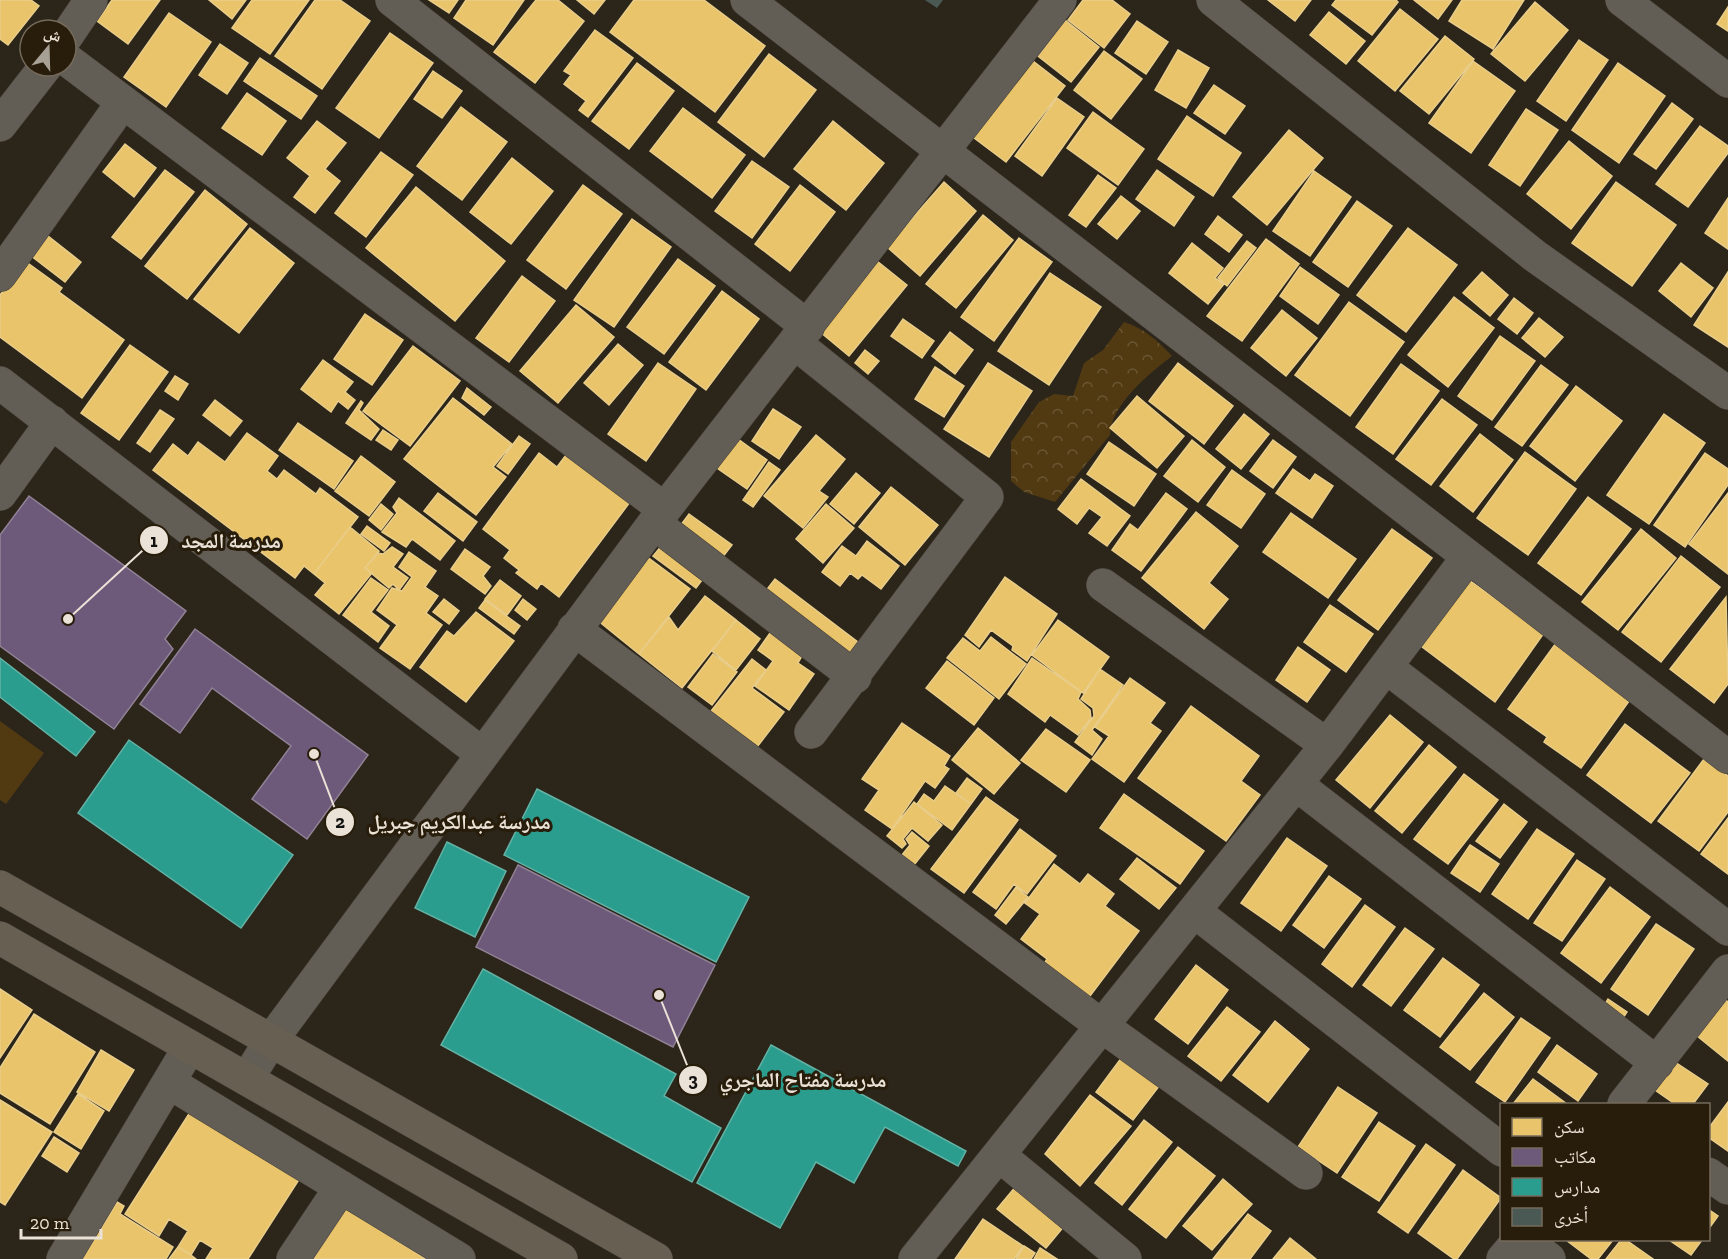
<svg xmlns="http://www.w3.org/2000/svg" width="1728" height="1259" font-family="'Zilla Slab','Noto Naskh Arabic',serif">
  <defs>
    <pattern id="forest-crowns" width="20" height="18" patternUnits="userSpaceOnUse" patternTransform="scale(1.5)"><rect width="20" height="18" fill="#513a12"/><path d="M2 6a3 3 0 1 1 6 0M12 15a3 3 0 1 1 6 0" fill="none" stroke="#6a5634"/></pattern>
  </defs>
  <rect width="100%" height="100%" fill="#2b251a"/>
  <path fill="#513a12" d="M0,721L44,753L6,804L0,800Z"/>
  <path fill="url(#forest-crowns)" d="M1124,322C1145,329 1157,340 1172,356C1149,374 1111,404 1110,435L1055,502L1024,492L1011,481V442L1039,402L1054,394L1073,396L1084,363L1103,350Z"/>
  <path fill="#e9c46a" stroke="#e9cd8a" stroke-width="1.5" d="M0,0H31L39,6L8,45L0,39Z
    M112,0H160L128,44L97,21Z
    M209,0H246L232,19Z
    M252,0H309L270,54L232,28Z
    M315,0H340L370,21L322,89L275,56Z
    M429,0H458L449,13Z
    M466,0H524L493,45L454,18Z
    M536,0H558L584,21L535,83L494,52Z
    M577,0H605L594,14Z
    M634,0H704L765,46L715,112L610,32Z
    M1083,0H1112L1130,14L1104,48L1068,20Z
    M1268,0H1311L1295,21Z
    M1336,0H1396L1398,2L1372,35L1332,5Z
    M1414,0H1452L1438,19Z
    M1462,0H1524L1493,49L1449,21Z
    M1535,2L1568,30L1525,81L1491,54Z
    M1728,7V31L1717,24Z
    M1400,9L1438,39L1395,91L1358,61Z
    M1329,12L1365,41L1346,64L1310,35Z
    M169,13L211,42L166,107L124,77Z
    M1065,20L1099,47L1071,82L1038,56Z
    M1137,21L1168,42L1146,74L1115,53Z
    M595,30L633,58L588,117L579,110L586,101L564,84L571,75L564,71Z
    M390,33L433,63L379,138L336,108Z
    M1445,36L1474,59L1429,114L1400,91Z
    M1579,40L1608,60L1566,121L1537,101Z
    M220,44L248,63L227,94L199,75Z
    M1178,50L1209,68L1186,108L1155,90Z
    M1104,51L1142,79L1111,119L1074,90Z
    M769,54L816,90L764,157L718,122Z
    M1024,54L1065,86L1006,162L965,131Z
    M260,58L317,96L301,119L244,81Z
    M1473,61L1515,91L1471,153L1429,123Z
    M637,63L674,91L629,149L592,121Z
    M1618,63L1665,96L1619,163L1572,130Z
    M433,71L462,91L442,118L414,99Z
    M1214,85L1245,106L1225,134L1194,113Z
    M247,93L286,121L262,155L222,128Z
    M1057,98L1084,117L1042,176L1015,156Z
    M1672,103L1693,119L1656,169L1634,154Z
    M461,107L507,142L462,200L417,166Z
    M683,108L745,155L712,198L650,151Z
    M1526,109L1558,130L1520,186L1489,165Z
    M1093,112L1144,149L1118,185L1067,148Z
    M1187,116L1241,153L1213,196L1158,159Z
    M317,121L346,143L325,169L340,181L315,213L294,197L310,176L287,158Z
    M833,121L884,163L846,210L794,169Z
    M1700,126L1728,146V153L1688,207L1656,184Z
    M1289,130L1323,158L1267,225L1233,197Z
    M1569,141L1612,176L1571,229L1527,194Z
    M125,144L156,168L134,197L103,172Z
    M381,152L413,175L366,237L335,213Z
    M512,158L553,191L511,244L470,212Z
    M752,161L789,187L752,238L715,211Z
    M165,170L194,192L141,259L112,237Z
    M1157,170L1194,197L1174,226L1136,199Z
    M1314,171L1351,197L1310,256L1273,231Z
    M1098,175L1116,188L1086,227L1069,215Z
    M944,182L976,211L920,276L887,247Z
    M1616,182L1676,225L1632,286L1572,243Z
    M583,185L622,214L566,289L527,260Z
    M800,185L835,212L790,271L755,244Z
    M416,187L505,261L455,321L366,248Z
    M205,190L247,224L187,299L145,266Z
    M1121,196L1140,211L1117,239L1098,224Z
    M1728,198V249L1705,233Z
    M1357,201L1392,226L1348,287L1313,262Z
    M983,215L1013,240L956,308L926,284Z
    M1218,216L1242,235L1229,252L1205,234Z
    M632,219L671,247L614,327L574,300Z
    M250,228L294,263L239,333L194,299Z
    M1408,228L1457,265L1406,332L1357,295Z
    M43,232L81,262L65,282L26,252Z
    M1019,238L1052,262L994,341L961,317Z
    M1266,239L1299,264L1242,341L1207,316Z
    M1247,241L1256,248L1227,286L1218,278Z
    M1192,243L1223,268L1215,278L1224,284L1208,304L1169,273Z
    M872,257L907,285L849,356L814,327Z
    M678,259L715,286L664,354L627,327Z
    M25,261L62,288L59,292L124,340L82,398L0,337V295Z
    M1681,263L1713,288L1691,317L1659,291Z
    M1300,267L1339,295L1318,324L1280,296Z
    M1482,272L1508,295L1490,316L1463,293Z
    M1728,272V347L1694,325Z
    M1050,273L1101,307L1049,385L998,351Z
    M522,276L555,301L509,362L476,338Z
    M722,291L759,319L706,390L669,362Z
    M1454,297L1494,328L1448,387L1408,355Z
    M1514,298L1533,313L1517,334L1498,319Z
    M1349,302L1404,342L1350,416L1295,375Z
    M576,305L614,337L558,403L520,371Z
    M1282,310L1317,338L1286,376L1251,348Z
    M365,314L403,340L372,385L334,359Z
    M1539,318L1563,337L1545,357L1522,338Z
    M903,319L934,341L922,358L891,336Z
    M950,332L973,350L955,374L932,356Z
    M1500,336L1535,361L1492,420L1458,396Z
    M618,344L643,365L609,405L584,383Z
    M130,345L168,372L119,440L81,413Z
    M413,346L460,381L410,446L363,411Z
    M865,350L879,361L868,374L855,363Z
    M323,360L353,382L345,392L355,400L348,409L338,401L331,412L301,389Z
    M658,363L696,389L646,461L608,434Z
    M988,363L1032,391L989,457L944,429Z
    M1178,363L1233,406L1204,444L1149,401Z
    M1401,364L1439,391L1393,454L1356,427Z
    M1541,365L1568,385L1522,446L1495,427Z
    M935,367L964,386L944,417L915,399Z
    M175,376L188,384L178,400L165,391Z
    M1576,386L1622,421L1575,481L1530,446Z
    M467,388L491,407L484,415L462,398Z
    M1137,396L1184,436L1157,468L1110,428Z
    M453,398L512,444L493,467L506,477L476,515L404,459Z
    M1442,399L1477,425L1431,485L1396,459Z
    M215,400L242,421L230,436L203,415Z
    M361,401L363,403L359,410L379,429L371,440L346,423Z
    M773,409L801,427L779,459L752,441Z
    M160,410L174,419L150,452L137,443Z
    M1244,414L1269,434L1241,469L1216,449Z
    M1664,414L1705,443L1649,524L1607,495Z
    M298,423L353,461L334,489L279,450Z
    M383,430L398,440L391,450L376,440Z
    M247,433L278,456L267,471L277,479L284,470L316,494L320,488L358,517L314,574L304,566L295,578L153,470L173,444L188,456L198,442L225,462Z
    M1480,434L1513,460L1473,512L1440,486Z
    M816,435L845,459L819,491L828,497L803,528L764,496Z
    M519,436L530,444L508,474L497,466Z
    M738,439L767,460L747,489L717,468Z
    M1192,440L1225,467L1198,502L1164,476Z
    M1273,440L1296,457L1273,488L1250,471Z
    M1109,442L1156,474L1134,506L1087,474Z
    M1525,452L1576,489L1528,555L1477,518Z
    M539,453L557,467L566,455L630,502L559,597L541,583L537,589L516,573L519,570L504,558L510,550L483,529Z
    M1705,453L1728,469V485L1685,547L1654,525Z
    M361,456L395,482L369,516L335,491Z
    M769,462L780,470L753,507L743,500Z
    M1293,469L1310,481L1315,474L1333,486L1312,518L1276,493Z
    M1232,470L1265,494L1241,528L1207,505Z
    M856,473L880,493L854,524L830,504Z
    M1081,479L1130,516L1107,546L1089,533L1102,517L1089,508L1077,524L1058,509Z
    M891,487L938,525L905,565L859,527Z
    M438,493L477,522L463,541L424,511Z
    M1166,493L1187,509L1141,571L1112,550L1130,524L1138,530Z
    M1728,493V574L1689,544Z
    M1588,497L1631,529L1581,595L1538,563Z
    M399,498L455,541L440,560L412,539L406,547L382,532L397,513L393,507Z
    M381,504L393,514L381,530L369,520Z
    M826,504L854,528L823,563L796,539Z
    M1196,512L1238,546L1209,583L1228,599L1204,629L1142,578Z
    M1291,513L1356,559L1328,598L1263,552Z
    M689,514L732,545L715,567L674,534Z
    M367,526L390,543L384,551L361,534Z
    M350,527L379,551L365,568L372,573L339,614L315,595L325,583L314,574Z
    M1392,529L1432,558L1378,630L1338,600Z
    M1641,529L1676,558L1618,630L1582,602Z
    M667,539L709,571L696,588L653,556Z
    M867,541L899,566L881,589L862,575L858,579L850,573L840,586L822,572L842,546L856,556Z
    M392,547L403,554L393,567L408,578L399,590L393,584L389,588L365,568L378,553L383,554Z
    M465,549L490,567L483,576L491,586L485,594L451,569Z
    M409,552L436,571L425,587L438,596L426,613L442,625L410,669L380,648L397,625L377,610L392,588L402,591L412,577L399,567Z
    M646,556L690,589L639,654L597,620Z
    M1681,556L1720,587L1661,662L1622,632Z
    M1005,577L1057,614L1027,661L1012,650L1013,646L991,630L979,647L965,635Z
    M371,578L388,590L371,612L389,626L378,642L343,615Z
    M775,579L867,649L853,668L761,597Z
    M500,580L521,596L507,615L485,599Z
    M1469,580L1544,633L1495,702L1421,646Z
    M705,596L736,620L682,688L639,654L669,617L678,630Z
    M1726,597L1728,684L1714,703L1670,669Z
    M444,599L459,611L449,624L433,612Z
    M523,599L536,609L527,620L515,610Z
    M485,600L520,626L514,634L479,608Z
    M1330,605L1373,634L1346,672L1304,642Z
    M476,612L514,641L466,702L420,667L447,631L454,636Z
    M736,620L760,639L736,670L712,651Z
    M1058,620L1109,657L1083,693L1032,655Z
    M770,633L802,656L798,663L814,674L789,710L755,686L773,661L758,650Z
    M991,637L1026,664L999,699L947,658L963,638L980,651Z
    M1556,643L1632,697L1581,768L1544,742L1547,737L1508,709Z
    M1298,647L1330,670L1307,702L1276,680Z
    M713,654L737,672L712,705L688,687Z
    M1032,658L1081,692L1078,699L1090,710L1091,718L1078,735L1050,715L1045,722L1008,694Z
    M752,659L766,670L752,688L784,712L757,747L711,711Z
    M947,661L994,698L974,725L926,688Z
    M1100,669L1123,685L1092,730L1102,739L1092,755L1075,742L1094,716L1093,708L1081,699Z
    M1130,678L1165,703L1150,723L1161,731L1124,782L1092,759L1109,736L1095,727Z
    M1191,706L1259,756L1241,781L1260,795L1226,841L1138,778Z
    M1390,715L1423,742L1370,808L1336,780Z
    M902,723L950,756L944,766L949,769L935,788L925,781L892,829L865,810L879,790L862,779Z
    M1625,724L1690,773L1651,823L1587,775Z
    M978,728L1020,763L994,794L952,760Z
    M1046,729L1090,760L1066,792L1021,760Z
    M1429,745L1456,767L1402,833L1375,811Z
    M1704,759L1728,776V812L1699,851L1658,821Z
    M1464,774L1498,800L1448,864L1414,839Z
    M967,778L982,789L971,804L956,793Z
    M945,786L971,804L952,830L917,804L924,794L934,801Z
    M1124,794L1204,851L1180,884L1100,828Z
    M986,797L1018,820L964,893L931,869Z
    M914,802L942,825L928,841L912,828L903,839L906,844L902,848L887,836Z
    M1504,804L1527,822L1500,858L1476,841Z
    M1728,818V874L1701,854Z
    M1020,829L1056,856L1027,894L1014,884L996,909L973,892Z
    M1537,829L1574,854L1528,919L1492,894Z
    M912,832L929,846L914,865L902,855L910,845L906,839Z
    M1287,838L1327,866L1281,931L1241,903Z
    M1470,845L1499,864L1480,892L1451,873Z
    M1137,858L1176,888L1159,909L1120,879Z
    M1577,860L1605,879L1562,941L1534,923Z
    M1054,864L1080,884L1088,874L1114,894L1105,906L1139,931L1087,1000L1042,967L1047,959L1021,939L1040,914L1025,903Z
    M1329,876L1361,899L1324,948L1293,925Z
    M1016,887L1028,897L1006,924L995,915Z
    M1610,887L1650,917L1601,983L1561,953Z
    M1365,905L1395,927L1352,987L1322,964Z
    M1656,924L1694,949L1648,1015L1611,989Z
    M1405,928L1434,949L1391,1006L1363,985Z
    M1443,958L1479,985L1440,1037L1404,1010Z
    M1196,965L1228,990L1188,1044L1155,1019Z
    M0,989L32,1010L0,1058Z
    M1484,993L1514,1017L1470,1070L1440,1047Z
    M1608,999L1627,1012L1619,1024L1600,1012Z
    M1726,1000L1728,1002V1061L1697,1036Z
    M1227,1007L1260,1032L1221,1081L1188,1056Z
    M34,1014L95,1052L50,1124L0,1093V1068Z
    M1521,1018L1550,1038L1505,1102L1476,1082Z
    M1275,1021L1309,1049L1268,1102L1233,1075Z
    M1557,1045L1597,1074L1578,1101L1538,1072Z
    M101,1050L134,1070L109,1111L77,1092Z
    M1122,1057L1160,1085L1133,1120L1096,1092Z
    M1675,1062L1708,1084L1693,1104H1675L1655,1090Z
    M1533,1079L1567,1104H1513Z
    M1338,1087L1377,1113L1337,1173L1298,1147Z
    M78,1094L104,1111L81,1149L54,1132Z
    M1090,1095L1131,1126L1080,1186L1045,1154Z
    M0,1100L52,1132L5,1205L0,1202Z
    M1728,1102V1151L1708,1137V1129Z
    M192,1109L300,1178L248,1259H206L213,1248L200,1240L191,1255L178,1247L188,1231L169,1219L159,1236L125,1214Z
    M1144,1120L1172,1142L1122,1205L1095,1183Z
    M1379,1122L1415,1146L1379,1201L1342,1177Z
    M54,1137L79,1153L67,1172L42,1156Z
    M1426,1144L1455,1165L1408,1233L1378,1212Z
    M1178,1147L1215,1176L1166,1238L1129,1209Z
    M1463,1170L1501,1198L1457,1259H1454L1418,1233Z
    M1223,1179L1252,1204L1212,1250L1183,1226Z
    M1021,1180L1070,1219L1046,1248L997,1209Z
    M117,1202L124,1206L120,1214L173,1247L166,1259H82Z
    M346,1208L426,1259H313Z
    M1708,1209L1718,1216L1708,1230Z
    M1248,1214L1271,1231L1250,1259H1213Z
    M983,1219L1023,1246L1014,1259H955Z
    M1290,1238L1316,1259H1273Z
    M1566,1240H1613L1598,1259H1591Z
    M1621,1240H1626L1653,1259H1606Z
    M1669,1240H1702L1691,1255Z
    M1024,1246L1035,1253L1031,1259H1016Z
    M178,1247L191,1255L196,1259H169Z
    M1040,1248L1057,1259H1034Z"/>
  <path fill="#6d597a" stroke="#928296" stroke-width="1.5" d="M29,496L186,611L165,639L173,649L114,729L0,646V535Z
    M195,629L368,755L307,839L252,799L291,746L212,688L180,733L140,704Z
    M518,865L715,965L673,1047L476,947Z"/>
  <path fill="#2a9d8f" stroke="#64b2a4" stroke-width="1.5" d="M0,658L95,732L76,756L0,697Z
    M129,740L293,855L241,928L78,813Z
    M537,789L749,897L716,962L504,855Z
    M447,842L506,871L475,937L415,908Z
    M483,969L676,1074L664,1096L721,1128L692,1182L441,1045Z
    M771,1045L966,1151L958,1166L885,1127L854,1183L816,1162L780,1228L697,1183Z"/>
  <path fill="#4a5954" d="M925,0H943L937,8Z"/>
  <g fill="none" stroke-linecap="round" stroke-linejoin="round">
    <g stroke="#464038" stroke-width="34">
      <path id="minor" d="M392,0L808,327
        M747,0L1728,757
        M1213,0L1535,256L1728,393
        M1622,0L1728,81
        M66,37L91,0
        M66,59L664,509
        M0,125L46,66
        M0,275L123,102
        M795,343L987,497L811,732
        M0,383L481,753
        M0,494L52,422
        M654,523L855,677
        M1103,585L1327,745
        M574,629L1102,1026L1306,1173
        M1386,667L1728,929
        M1296,784L1657,1063
        M1194,911L1502,1150
        M247,1079L270,1042L654,523L1060,0
        M170,1083L459,1259
        M1624,1104L1728,971
        M999,1155L1125,1259
        M1708,1174L1728,1188
        M1524,1240L1549,1259
        M63,1259L189,1048
        M293,1259L341,1187
        M915,1259L1327,745L1468,557
        M1503,1259L1519,1240"/>
    </g>
    <g stroke="#464038" stroke-width="34">
      <path id="major" d="M0,887L656,1259
        M0,938L561,1259"/>
    </g>
    <use href="#minor" stroke="#625d55" stroke-width="33"/>
    <use href="#major" stroke="#675f51" stroke-width="33"/>
  </g>
  <path fill="none" stroke="#eae2d6" stroke-width="2" d="M68 619L154 540M314 754L340 822M659 995L693 1080"/>
  <g fill="#eae2d6" stroke="#281c0a" stroke-width="2">
    <circle cx="68" cy="619" r="6"/>
    <circle cx="314" cy="754" r="6"/>
    <circle cx="659" cy="995" r="6"/>
    <circle cx="154" cy="540" r="15"/>
    <circle cx="340" cy="822" r="15"/>
    <circle cx="693" cy="1080" r="15"/>
  </g>
  <g font-size="18" text-anchor="middle" font-weight="bold" fill="#111">
    <text x="154" y="547">1</text>
    <text x="340" y="828">2</text>
    <text x="693" y="1086">3</text>
  </g>
  <g font-size="21" text-anchor="middle" font-weight="bold" fill="#eae2d6" stroke="#281c0a" stroke-width="6" stroke-linejoin="round" paint-order="stroke">
    <text x="231" y="548">مدرسة المجد</text>
    <text x="459" y="829">مدرسة عبدالكريم جبريل</text>
    <text x="803" y="1087">مدرسة مفتاح الماجري</text>
  </g>
  <rect x="1500" y="1103" width="210" height="138" fill="#281c0a" stroke="#766b5c" stroke-width="1.5"/>
  <rect x="1512" y="1118" width="30" height="18" fill="#e9c46a" stroke="#766b5c" stroke-width="1.5"/>
  <text x="1554" y="1133" font-size="18" fill="#eae2d6">سكن</text>
  <rect x="1512" y="1148" width="30" height="18" fill="#6d597a" stroke="#766b5c" stroke-width="1.5"/>
  <text x="1554" y="1163" font-size="18" fill="#eae2d6">مكاتب</text>
  <rect x="1512" y="1178" width="30" height="18" fill="#2a9d8f" stroke="#766b5c" stroke-width="1.5"/>
  <text x="1554" y="1193" font-size="18" fill="#eae2d6">مدارس</text>
  <rect x="1512" y="1208" width="30" height="18" fill="#4a5954" stroke="#766b5c" stroke-width="1.5"/>
  <text x="1554" y="1223" font-size="18" fill="#eae2d6">أخرى</text>
  <g transform="translate(48 48) rotate(19)"><circle r="28" fill="#281c0a" stroke="#766b5c" stroke-width="1.5"/>
  <path d="M0-4.5L10 22L0 15L-10 22Z" fill="#a7a094"/>
  <text y="-9" font-size="16" font-weight="bold" text-anchor="middle" fill="#eae2d6">ش</text>
  </g>
  <path d="M21 1229v9h80v-9" fill="none" stroke="#eae2d6" stroke-width="3"/>
  <text x="30" y="1229" font-size="18" fill="#eae2d6" stroke="#281c0a" stroke-width="4.5" paint-order="stroke">20 m</text>
</svg>
